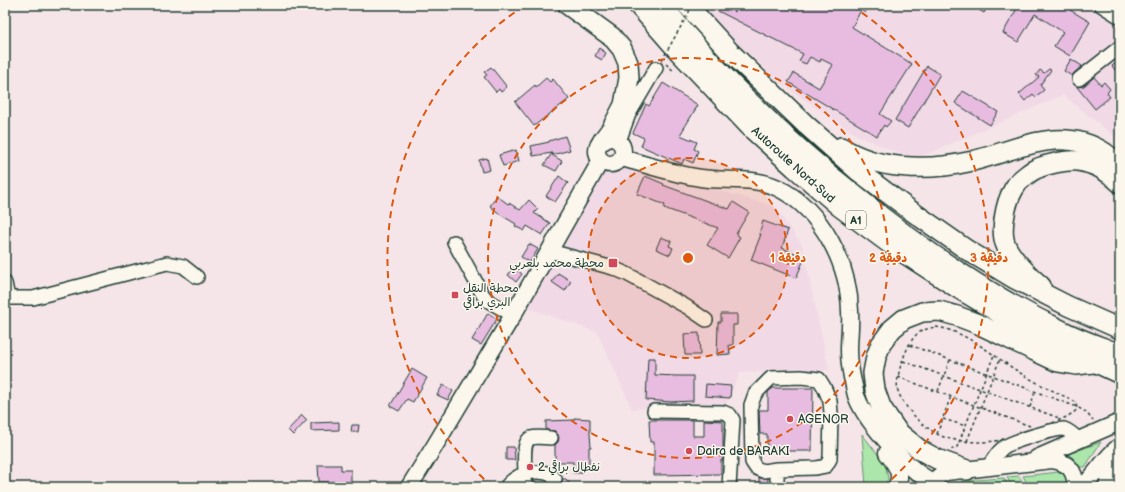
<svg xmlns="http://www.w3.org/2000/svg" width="1125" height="492" font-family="'Balsamiq Sans','Playpen Sans Arabic',sans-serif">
  <rect width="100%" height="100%" fill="#f5e5e8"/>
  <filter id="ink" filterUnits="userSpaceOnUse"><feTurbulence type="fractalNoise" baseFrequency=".025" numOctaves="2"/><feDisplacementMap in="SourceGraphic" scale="8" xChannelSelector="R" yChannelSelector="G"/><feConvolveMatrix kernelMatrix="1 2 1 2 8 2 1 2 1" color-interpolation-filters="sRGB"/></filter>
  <g filter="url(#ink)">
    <path fill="#f1d9e6" d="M699,5H1120V141L1063,95L918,158L899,153L858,136L782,84L698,7Z
      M637,167L774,206L802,245L829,370L740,373L725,407H657L632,409L597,332L528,308L566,240L606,170Z"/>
    <path fill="#ace6ab" stroke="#669270" d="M862,434L883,461L886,467L888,479L883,487H866Z
      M1101,442L1085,467H1079L1074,459L1068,454Z
      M1059,472C1066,474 1069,480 1067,487H1029L1023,476Z
      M1019,476L1026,487H1012L1007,477Z
      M1004,478L1009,487H965L961,481Z"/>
    <path fill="#e8bce0" stroke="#1f3d34" d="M706,5H722L735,12L738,5H870L865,13L861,10L852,27L912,64L880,114L891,121L886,127L884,125L877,136L788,82L794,73L819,88L833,65L821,59L820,62L810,57L806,64L799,61L803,54Z
      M971,5H988L984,13Z
      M1019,5H1074L1070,10L1090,22L1070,56L1054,46L1063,32L1035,14L1018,42L1003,33Z
      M599,48L606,53L602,60L595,56Z
      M1071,59L1082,66L1074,73L1072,76L1064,71Z
      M1120,60V76L1112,66Z
      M927,66L940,74L908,128L895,120Z
      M491,67L507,87L501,92L499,89L496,92L484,77L487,75L484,72Z
      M1049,69L1051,70L1040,85L1044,90L1035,97L1033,94L1025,101L1019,94L1039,77L1036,75L1040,70L1044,73Z
      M1094,77L1101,85L1104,82L1110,89L1107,93L1110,97L1095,109L1077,87L1084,86Z
      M546,78L550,82L553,79L569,99L534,126L515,102L535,85L536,87Z
      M663,83L698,105L680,135L697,142L694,149L698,151L693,163L684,159L682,164L641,146L644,138L633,133L646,104L649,106Z
      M963,91L998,112L990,125L955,103Z
      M565,136L570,150L552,155L562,161L556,171L544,165L552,153L533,156L531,146L549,142V141Z
      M516,150L519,161L503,166L499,155Z
      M487,158L490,170L482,172L479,160Z
      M559,176L568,183L555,202L546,196Z
      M645,176L664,184L663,185L729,209L733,202L749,212L736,234L740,237L728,258L707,245L718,228L664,208L665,205L637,194Z
      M497,196L508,204L509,203L520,210L529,200L538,209L534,213L550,223L542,235L527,226L524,231L515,226L516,224L501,215L490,206Z
      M763,221L788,230L782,248L805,257L796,278L751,260L761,234H759Z
      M661,237L671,241L669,246L673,248L670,255L656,249Z
      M529,244L538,249L530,262L521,257Z
      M514,267L522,274L516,282L508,275Z
      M558,273L571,281L565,291L552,282Z
      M488,313L497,319L481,345L472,340Z
      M721,314H737V325H733V345H729L730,354L717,355L718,322H721Z
      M699,333L700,355H685L684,334Z
      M648,358H655V375L676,376H693V401L671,402L646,400Z
      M412,369L427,378L413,402L407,399L399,411L390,406Z
      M706,384L731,386L730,398L705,396Z
      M443,385L453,391L448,400L437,395Z
      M773,388H813L812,451H767V434H760L759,410H768V392Z
      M302,415L307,420L293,435L288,430Z
      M574,418L590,419V434L591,447H589V465H581L582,473H573V462H555V445L558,442L559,438L558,435L555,431L546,430V421L574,420Z
      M649,420H693V436H704V420L723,421V460H721V474L654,475V442H650Z
      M339,422V430L311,431V423Z
      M352,425H359L358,432H351Z
      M506,447H514L515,460H506Z
      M318,465H341V470H351V482H319Z
      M759,478H768L767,485H759Z
      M563,479H566L573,487H536L533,480L546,481L553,487H557L561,484Z"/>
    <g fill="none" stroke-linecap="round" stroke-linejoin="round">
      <path stroke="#cac3c4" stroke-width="13" stroke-dasharray="13 6" stroke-linecap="butt" d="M542,478L546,487"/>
      <g stroke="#1f3d34" stroke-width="16">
        <path id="minor" d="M1101,5L1120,17
          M1079,79L1120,47
          M619,141L629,114L656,68
          M454,242L483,295L487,300L513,315
          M550,251L613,268L627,274L687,307L706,320
          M5,283L8,298
          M5,298H33L167,263L183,266L197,277
          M801,377L819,379L824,387L830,401L831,413L830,459L826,466L816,468L777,469L763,471L756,468L752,462L751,405L755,394L771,378Z
          M654,411L723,412L730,415L733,420L729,487
          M988,467C993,460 997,452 1004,447C1011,442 1056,428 1064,429C1070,431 1075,436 1079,440
          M525,473C525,465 522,441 531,438C537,436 545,438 551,438
          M519,476L528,487
          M506,487C516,474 534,469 550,474L555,479
          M777,487V469"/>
      </g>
      <g stroke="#1f3d34" stroke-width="19">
        <path id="major" d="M597 151a13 13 0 1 1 26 0a13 13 0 1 1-26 0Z
          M622,158C648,165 674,174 701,178C727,182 753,176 778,188C822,210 849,264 850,311C851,324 849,337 849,350C849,362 851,374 854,386C855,390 855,394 857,398C864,416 879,433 892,447C904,461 916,474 933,482
          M887,453C895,464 904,474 896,487
          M1037,458L1120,422
          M409,487L434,447L513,315L601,160
          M931,487C934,480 939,475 946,472L1052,460C1069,462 1075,471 1076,487
          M1082,487C1096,475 1105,457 1120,446
          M1107,487C1109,476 1113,466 1120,458"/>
      </g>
      <g stroke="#1f3d34" stroke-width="22">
        <path id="highway" d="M568,5L612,37L622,49L628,63L629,78L624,105L612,128L603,140
          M638,5L680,53L752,129L795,168L840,207L890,244L956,287L1034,334L1120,374
          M662,5C672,17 682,30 693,42C743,99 798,150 857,197C922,250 991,297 1067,333C1084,341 1102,347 1120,354
          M687,5L729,51L805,124L858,171L910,210L967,250L1015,279L1068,306L1120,329
          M841,147C876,170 928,171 968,162C1014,152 1060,123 1105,153C1110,157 1116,160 1120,164
          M1041,286C1030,277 1006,254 1004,239C1002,229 1004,218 1006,209C1008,200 1012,191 1017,184C1020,180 1031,171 1036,169C1047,164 1066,160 1078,161C1094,163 1109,172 1120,183
          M967,470L937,459L920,450L898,432L881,407L875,390L873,373L876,357L881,344L892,329L904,319L922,312L939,311L957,316L978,324L1058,362L1076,365L1093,363"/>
      </g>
      <path stroke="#1f3d34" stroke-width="1.5" stroke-dasharray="3 3" stroke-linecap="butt" d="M666,64L675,72
        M936,327C968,331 999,361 1027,377C1042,386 1058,393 1074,401L1076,403L1077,409C1071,418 1041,427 1030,430C1019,434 1007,439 995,441C981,443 958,442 944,437C927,431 904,409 898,391C894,379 907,343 916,335C921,330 929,328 936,327Z
        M910,345L1077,407L1086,412L1093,421
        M903,361L1059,418
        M898,377L1030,426
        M938,391L950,360
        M1030,407L1035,392
        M943,419L966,426
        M937,434L951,396
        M967,441L1000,359
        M951,449H955L957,447L994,355"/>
      <use href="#minor" stroke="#fbf7ec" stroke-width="13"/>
      <use href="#major" stroke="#fbf7ec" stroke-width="16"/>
      <use href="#highway" stroke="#fbf7ec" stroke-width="19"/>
      <path stroke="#1f3d34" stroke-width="1.5" stroke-dasharray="3 3" stroke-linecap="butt" d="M662,60L689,12L691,5"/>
    </g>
  </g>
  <circle cx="688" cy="258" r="100" fill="#de580e" fill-opacity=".12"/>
  <g fill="none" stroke="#de580e" stroke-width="2" stroke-dasharray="7 5">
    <circle cx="688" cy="258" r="100"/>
    <circle cx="688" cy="258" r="200"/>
    <path d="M493 487A301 301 0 0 1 524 6M852 6A301 301 0 0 1 883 487"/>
  </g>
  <g fill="#d1495b" stroke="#fbf7ec" stroke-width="1.5">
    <rect x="608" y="258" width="10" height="10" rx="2"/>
    <rect x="451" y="291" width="8" height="8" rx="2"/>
    <circle cx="790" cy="419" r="4"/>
    <circle cx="689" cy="451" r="4"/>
    <circle cx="530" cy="467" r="4"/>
  </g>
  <g text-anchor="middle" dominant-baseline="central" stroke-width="3" stroke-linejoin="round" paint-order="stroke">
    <rect fill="#fbf7ec" stroke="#61756b" stroke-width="1" x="846" y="211" width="20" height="18" rx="3"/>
    <g font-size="11" font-weight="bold" fill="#1f3d34">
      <text x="856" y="220">A1</text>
    </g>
    <g font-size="12" fill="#1f3d34" stroke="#fbf7ec">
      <text transform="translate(793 165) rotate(42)">Autoroute Nord-Sud</text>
    </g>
    <g font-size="12" fill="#1f3d34" stroke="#fbf7ec" text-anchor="start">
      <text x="604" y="263" text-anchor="end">محطة محمد بلعربي</text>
      <text x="463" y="288">محطة النقل<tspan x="463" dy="14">البري براقي</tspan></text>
      <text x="798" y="419">AGENOR</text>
      <text x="697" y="451">Daira de BARAKI</text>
      <text x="538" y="467">نفطال براقي 2</text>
    </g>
  </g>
  <circle cx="688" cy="258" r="6" fill="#de580e" stroke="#fbf7ec" stroke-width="2"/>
  <g font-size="12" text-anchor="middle" font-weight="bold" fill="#de580e" stroke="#fbf7ec" stroke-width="3" stroke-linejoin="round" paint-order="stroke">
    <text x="788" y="262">1 دقيقة</text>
    <text x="888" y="262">2 دقيقة</text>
    <text x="989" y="262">3 دقيقة</text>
  </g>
  <rect width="1125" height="492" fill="none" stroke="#fbf7ec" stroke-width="20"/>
  <rect x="10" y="10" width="1105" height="472" fill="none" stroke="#1f3d34" stroke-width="1.5" filter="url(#ink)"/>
</svg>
